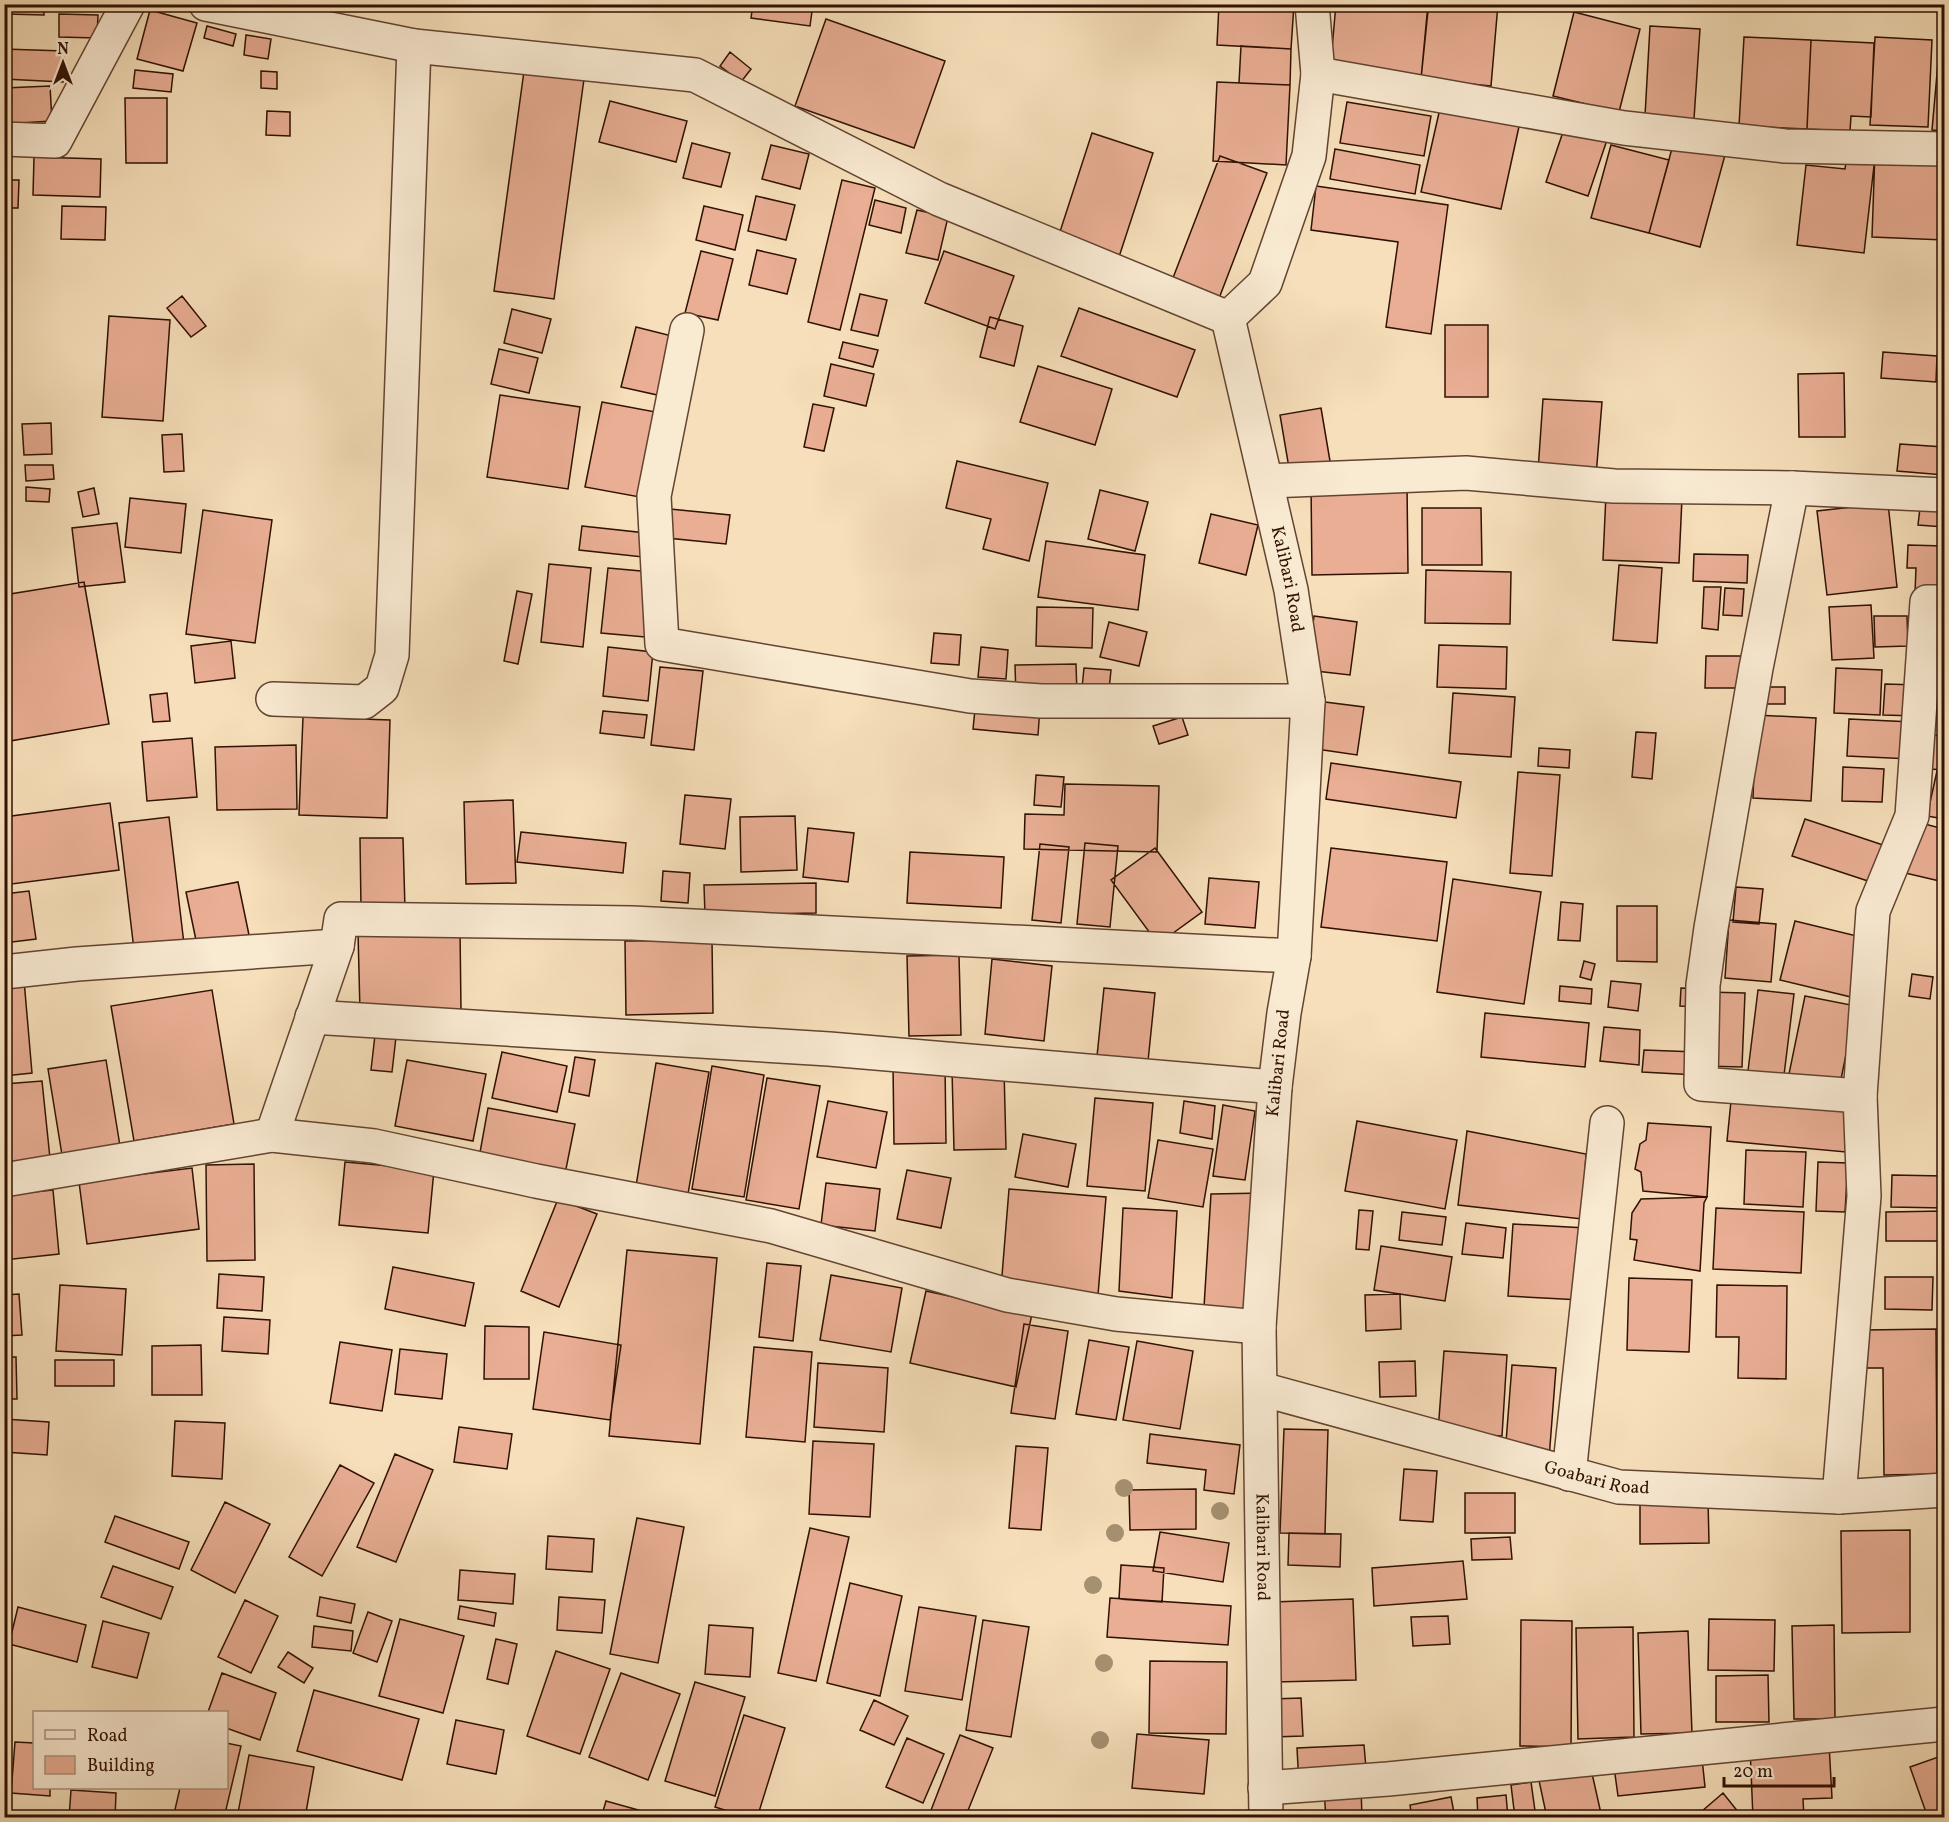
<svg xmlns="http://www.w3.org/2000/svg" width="1949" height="1822" font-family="Vollkorn,serif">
  <rect width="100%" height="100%" fill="#f6dfba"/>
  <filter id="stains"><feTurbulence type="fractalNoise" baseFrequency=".00333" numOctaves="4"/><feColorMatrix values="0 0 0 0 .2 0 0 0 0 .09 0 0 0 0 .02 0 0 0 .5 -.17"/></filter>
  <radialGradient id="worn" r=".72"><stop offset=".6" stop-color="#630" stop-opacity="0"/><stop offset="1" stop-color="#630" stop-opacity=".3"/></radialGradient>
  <path fill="#e9ae94" stroke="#301102" stroke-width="1.5" d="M4,4H44V15L4,14Z
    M753,4H813L810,26L751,18Z
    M1219,4H1294L1291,49L1217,45Z
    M1336,4H1362L1428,11L1421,79L1330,71Z
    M1362,4H1429L1428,11Z
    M1428,4H1498L1491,86L1421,79Z
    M1943,4H1944V40H1940Z
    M150,10L197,23L183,71L137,59Z
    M1574,12L1640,29L1619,112L1553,96Z
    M59,14L98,15L97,38L59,37Z
    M826,19L945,61L914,148L795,106Z
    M207,26L236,34L233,46L204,38Z
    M1650,26L1700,29L1694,119L1645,116Z
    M246,35L271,39L268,59L244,55Z
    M1744,37L1811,40L1807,129L1739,126Z
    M1875,37L1932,40L1928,127L1870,125Z
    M1811,40L1874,43L1871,117L1851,116L1850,131L1807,129Z
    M1940,40H1944V131L1932,130Z
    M1241,46L1291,49L1290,85L1239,83Z
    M4,49L64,51L63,82L4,79Z
    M730,52L751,69L741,82L720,66Z
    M135,70L173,74L171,92L133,88Z
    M261,71L277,72V89L261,88Z
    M524,71L584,79L554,299L494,291Z
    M1217,82L1290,85L1286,165L1213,161Z
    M50,86L52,121L4,124V88Z
    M125,98H167V163H126Z
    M610,101L687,121L676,162L599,142Z
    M1347,102L1431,116L1424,156L1340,143Z
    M1441,104L1520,122L1501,209L1421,192Z
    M267,111L290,112V136L266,135Z
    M1565,126L1607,140L1588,196L1546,182Z
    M1092,133L1153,153L1117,263L1056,244Z
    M1674,141L1725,155L1700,247L1649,233Z
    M692,143L730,153L721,187L683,178Z
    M771,145L809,154L800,189L762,179Z
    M1611,145L1669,160L1649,233L1591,218Z
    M1335,149L1420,165L1415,194L1330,179Z
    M1875,151L1944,153V240L1872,237Z
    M1847,154L1875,157L1864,253L1797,245L1806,165L1845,169Z
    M1220,156L1267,173L1218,301L1171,283Z
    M34,157L101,159L100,197L33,195Z
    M4,180H19L18,208H4Z
    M842,180L875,188L840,330L808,322Z
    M1316,186L1448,205L1431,334L1386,327L1398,242L1311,230Z
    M756,196L795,205L786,240L748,231Z
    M875,200L906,208L901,233L869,225Z
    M62,206L106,207L105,240L61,239Z
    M704,206L743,215L735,250L696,240Z
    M917,210L948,217L938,260L906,253Z
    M757,250L796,259L787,294L749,285Z
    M701,251L733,259L718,320L685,313Z
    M944,251L1014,276L995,329L925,303Z
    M860,294L887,300L878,336L851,330Z
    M182,296L206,326L191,337L167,308Z
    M1079,308L1195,350L1177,397L1061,356Z
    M512,309L551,319L542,353L504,343Z
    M109,316L170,320L163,421L102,417Z
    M990,317L1023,326L1014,366L980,357Z
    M1445,325H1488V397H1445Z
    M636,327L676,337L662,396L621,387Z
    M843,342L878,350L873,367L839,358Z
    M499,349L538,358L529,393L491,384Z
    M1883,352L1937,356L1936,382L1881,378Z
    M831,364L874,374L866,406L824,396Z
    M1038,366L1112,389L1095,445L1020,422Z
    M1844,373L1845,437H1799L1798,374Z
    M500,395L580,407L568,489L487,477Z
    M1543,399L1602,402L1596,476L1538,471Z
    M602,402L661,413L645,498L585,487Z
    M813,404L834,408L824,451L804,447Z
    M1321,408L1331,467L1290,474L1280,415Z
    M51,423L52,454L24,455L22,424Z
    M182,434L184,471L164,472L162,435Z
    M1900,444L1944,447V475L1897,471Z
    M957,461L1048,483L1029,561L983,549L991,519L946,508Z
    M25,465H53L54,479L26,481Z
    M1311,484H1407L1408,573L1312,575Z
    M26,487L50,489L49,502L26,501Z
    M94,488L99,514L83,517L78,492Z
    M1100,490L1148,502L1135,551L1088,539Z
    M1606,494L1682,498L1679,563L1603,560Z
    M130,498L186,504L181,553L125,547Z
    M1888,503L1897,587L1827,595L1817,511Z
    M1422,508H1481L1482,565H1422Z
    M1920,508L1944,509V527L1918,525Z
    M670,509L730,515L726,544L667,538Z
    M203,510L272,520L255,643L186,634Z
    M1211,514L1258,525L1246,575L1199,563Z
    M117,523L125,582L79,587L72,528Z
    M582,526L646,533L643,557L579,550Z
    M1046,541L1145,555L1138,610L1038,597Z
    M1908,545L1944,546V594L1915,593L1916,568H1907Z
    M1694,554L1748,555L1747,583L1693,581Z
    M549,564L591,568L583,647L541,642Z
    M1619,565L1662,568L1657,643L1613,640Z
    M608,568L652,572L645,637L601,633Z
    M1426,570L1511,572L1510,624L1425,623Z
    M84,582L109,724L4,742V595Z
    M1704,587H1721L1718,630L1702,628Z
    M1725,588L1744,589L1742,616L1723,615Z
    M517,591L532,594L518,664L504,661Z
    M1871,605L1874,658L1832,660L1829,607Z
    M1037,607L1093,608L1092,648L1036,646Z
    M1314,616L1357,622L1350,675L1307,670Z
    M1874,616H1907L1908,646L1875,647Z
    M1109,622L1147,632L1139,666L1100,657Z
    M1932,627L1944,628V672H1930Z
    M934,633L961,635L959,665L931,663Z
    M231,641L235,678L195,683L191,646Z
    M1439,645L1507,647L1506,689L1437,687Z
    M608,647L653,652L648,701L603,696Z
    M981,647L1008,650L1006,679L978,677Z
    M1706,656H1750V688H1705Z
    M1076,664L1077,695L1016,696L1015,665Z
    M660,667L703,671L694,750L651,745Z
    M1084,668L1111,670L1108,700L1081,698Z
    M1836,668L1882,670L1880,715L1834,713Z
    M1885,684L1918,685L1917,716L1883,715Z
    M1757,687H1785V704H1756Z
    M167,693L170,721L153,722L150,695Z
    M1453,693L1515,697L1511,757L1449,753Z
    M976,700L1040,707L1038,735L973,729Z
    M1317,701L1364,707L1357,755L1310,748Z
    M603,711L647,715L644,738L600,733Z
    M1756,715L1816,718L1811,801L1753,798Z
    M303,717L390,720L387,818L299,815Z
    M1182,717L1188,735L1159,744L1153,726Z
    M1849,719L1912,722L1911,759L1847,756Z
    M1636,732L1656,733L1652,779L1632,777Z
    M1933,735L1944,736V770L1930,769Z
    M192,738L197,797L147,801L142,742Z
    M296,745L297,809L217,810L215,747Z
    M1539,748L1570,750L1569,768L1538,766Z
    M1331,763L1461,782L1456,818L1326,799Z
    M1843,767L1884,769L1882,802L1842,801Z
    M1937,771L1944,773V819L1927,816Z
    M1518,772L1560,775L1552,876L1510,873Z
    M1036,775L1064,777L1061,807L1034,805Z
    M1065,784L1159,786L1157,852L1024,849L1025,814L1064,815Z
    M685,795L731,799L725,849L680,844Z
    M513,800L516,883L466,884L464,802Z
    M110,803L119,870L4,885V817Z
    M795,816L797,870L741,872L740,817Z
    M169,817L184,944L134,950L119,823Z
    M1805,819L1886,846L1874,883L1792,856Z
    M1917,822L1944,829V882L1905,873Z
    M808,828L854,833L848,882L803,877Z
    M521,832L626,843L623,873L517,862Z
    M360,838H403L405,909H361Z
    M1085,843L1118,846L1110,927L1077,924Z
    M1040,844L1069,847L1061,923L1032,920Z
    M1155,848L1202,912L1158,944L1111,880Z
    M1331,848L1447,862L1437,941L1321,927Z
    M910,852L1004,857L1001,908L907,903Z
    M663,871L690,873L688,903L661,901Z
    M1209,878L1259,882L1255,928L1205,924Z
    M1453,879L1541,892L1524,1004L1437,992Z
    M238,882L249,935L197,945L186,892Z
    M816,883V913L705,915L704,885Z
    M1736,887L1763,889L1759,924L1733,922Z
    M29,891L36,939L4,943V894Z
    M1561,902L1583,904L1580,941L1558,940Z
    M1617,906H1657V962L1617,961Z
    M1729,920L1776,924L1771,982L1725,978Z
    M1795,921L1865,938L1851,997L1780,980Z
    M460,930L461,1010L360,1012L358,932Z
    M712,940L713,1013L626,1015L625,941Z
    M959,955L961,1035L909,1036L907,956Z
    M992,959L1052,966L1044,1041L985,1034Z
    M1584,961L1595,964L1591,980L1580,977Z
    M1912,974L1933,977L1930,999L1909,996Z
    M24,980L32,1073L4,1076V981Z
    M1611,981L1641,984L1638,1011L1608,1007Z
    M1560,986L1592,989L1591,1004L1559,1001Z
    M1104,988L1155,993L1147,1071L1096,1066Z
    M1681,988L1700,989L1698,1007L1680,1006Z
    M212,990L234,1124L134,1141L111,1006Z
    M1758,990L1794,994L1784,1075L1748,1071Z
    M1707,992L1745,993L1742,1067L1704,1066Z
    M1805,996L1856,1006L1840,1084L1789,1074Z
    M1485,1013L1589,1023L1585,1067L1481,1057Z
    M1604,1027L1640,1030L1639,1065L1600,1061Z
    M375,1035L396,1037L392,1072L371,1070Z
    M1644,1050L1697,1052V1075L1642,1072Z
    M502,1052L567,1066L557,1112L492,1098Z
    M575,1057L595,1060L589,1096L569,1092Z
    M106,1060L121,1152L63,1161L48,1069Z
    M407,1060L486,1074L473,1141L395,1126Z
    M656,1063L709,1072L688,1194L636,1186Z
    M945,1063L946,1143L894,1144L893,1064Z
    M712,1066L764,1075L744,1197L692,1189Z
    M1004,1069L1006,1149L954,1150L952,1070Z
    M767,1078L820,1086L799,1209L746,1200Z
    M42,1081L51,1168L4,1173V1084Z
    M1732,1091L1850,1102L1846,1152L1727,1141Z
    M1095,1098L1153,1103L1145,1191L1087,1186Z
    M828,1101L887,1112L876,1168L817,1157Z
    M1184,1101L1215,1106L1212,1139L1180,1133Z
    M1223,1105L1255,1111L1245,1180L1213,1176Z
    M488,1108L575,1124L565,1174L479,1158Z
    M1357,1121L1457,1140L1445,1209L1345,1191Z
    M1648,1123L1711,1127L1707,1197L1643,1191L1641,1172L1635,1169L1640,1144L1646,1140Z
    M1467,1131L1586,1154L1582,1219L1458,1205Z
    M1023,1134L1076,1144L1068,1187L1015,1177Z
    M1158,1140L1213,1149L1203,1207L1148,1198Z
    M1746,1150L1806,1152L1803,1207L1744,1204Z
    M345,1162L434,1170L428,1233L339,1225Z
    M1818,1162L1848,1163L1845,1212L1816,1211Z
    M254,1164L255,1260L207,1261L206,1165Z
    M192,1168L199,1229L87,1244L79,1182Z
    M907,1170L951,1178L941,1228L897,1219Z
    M1892,1175L1944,1176V1208L1891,1207Z
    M826,1183L880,1189L875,1231L821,1225Z
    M1009,1189L1106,1197L1098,1295L1001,1288Z
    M53,1190L59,1254L4,1260V1195Z
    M1264,1193L1253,1320L1204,1307L1211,1194Z
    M1707,1197L1704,1203L1700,1271L1634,1260L1637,1240L1630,1239L1632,1213L1641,1199Z
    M558,1199L597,1214L559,1307L521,1291Z
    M1123,1208L1177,1211L1172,1298L1119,1291Z
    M1716,1208L1804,1212L1801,1273L1713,1269Z
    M1359,1210L1373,1211L1369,1250L1356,1249Z
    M1944,1211V1241H1886V1212Z
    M1402,1212L1446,1217L1442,1245L1399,1240Z
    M1466,1223L1506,1228L1503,1258L1462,1254Z
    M1513,1224L1586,1228L1581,1300L1508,1296Z
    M1381,1246L1452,1257L1445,1301L1374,1290Z
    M627,1250L717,1258L700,1444L609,1436Z
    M767,1263L801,1266L793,1341L759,1337Z
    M393,1267L474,1283L465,1326L385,1309Z
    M219,1274L264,1277L262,1311L217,1308Z
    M831,1275L902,1288L891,1352L820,1340Z
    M1885,1277H1933L1932,1310L1885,1309Z
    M1629,1278L1692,1280L1689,1352L1627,1350Z
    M60,1285L126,1289L122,1355L56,1351Z
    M1717,1285L1787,1286L1786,1379L1738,1378L1739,1337H1716Z
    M926,1291L1032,1314L1016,1387L910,1363Z
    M19,1294L22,1335L4,1336V1295Z
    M1400,1294L1401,1329L1366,1331L1365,1295Z
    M224,1317L270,1320L268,1354L222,1351Z
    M1024,1324L1068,1331L1055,1419L1011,1413Z
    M485,1326L529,1327V1379H484Z
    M1936,1329L1937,1474L1884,1475L1883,1368H1865V1330Z
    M544,1332L621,1345L610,1420L533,1409Z
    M1089,1340L1129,1347L1116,1420L1076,1414Z
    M1137,1341L1193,1351L1180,1429L1123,1420Z
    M340,1342L392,1350L382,1411L330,1403Z
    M201,1345L202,1395H152V1346Z
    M754,1347L812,1352L805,1442L746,1437Z
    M400,1349L447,1354L442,1399L395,1394Z
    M1444,1351L1507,1355L1502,1436L1438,1432Z
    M4,1357H16L17,1399H4Z
    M55,1360H114V1386H55Z
    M1415,1361L1416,1396L1380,1397L1379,1362Z
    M818,1363L888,1368L884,1432L814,1427Z
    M1512,1365L1556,1368L1549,1459L1505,1455Z
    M4,1419L49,1422L47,1455L4,1452Z
    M175,1421L225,1423L222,1479L172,1476Z
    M459,1427L512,1434L507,1469L454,1462Z
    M1284,1429L1328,1430L1325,1534L1280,1533Z
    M1150,1434L1240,1445L1234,1494L1204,1490L1206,1470L1147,1463Z
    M813,1441L874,1444L870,1517L809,1514Z
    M1016,1446L1048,1448L1041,1530L1009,1528Z
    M395,1454L433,1470L396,1562L357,1547Z
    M340,1465L374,1483L322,1576L289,1557Z
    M1404,1469L1437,1471L1433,1522L1400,1520Z
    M1196,1489V1529L1130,1530L1129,1490Z
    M1465,1493H1515V1533H1465Z
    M1708,1499L1709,1543L1640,1544V1500Z
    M225,1502L270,1524L235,1593L191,1570Z
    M115,1516L189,1542L179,1569L105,1542Z
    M637,1518L684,1527L658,1663L610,1654Z
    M810,1528L849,1537L816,1681L778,1673Z
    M1910,1530V1632L1842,1633L1841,1531Z
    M1160,1532L1229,1543L1223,1582L1153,1571Z
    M1289,1533L1341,1534L1340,1567L1288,1565Z
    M548,1536L594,1539L592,1572L546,1569Z
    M1510,1537L1512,1559L1472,1560L1471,1539Z
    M1463,1561L1467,1599L1374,1606L1372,1568Z
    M1121,1565L1164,1568L1162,1602L1119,1599Z
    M113,1566L173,1587L161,1619L101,1597Z
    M460,1570L515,1574L513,1604L458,1600Z
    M850,1583L902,1596L880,1696L827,1683Z
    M320,1597L355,1604L351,1623L317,1616Z
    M559,1597L605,1600L602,1633L557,1630Z
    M1110,1598L1231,1606L1228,1645L1107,1637Z
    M1353,1599L1356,1680L1275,1682L1273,1602Z
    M245,1600L278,1616L251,1673L218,1657Z
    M460,1606L496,1613L494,1626L458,1619Z
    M18,1607L86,1625L77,1662L9,1644Z
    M919,1607L976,1616L962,1700L905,1691Z
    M368,1612L392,1621L377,1662L353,1653Z
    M1448,1616L1450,1644L1413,1646L1411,1617Z
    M400,1619L464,1636L443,1713L379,1696Z
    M1709,1619L1775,1620L1774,1671L1708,1670Z
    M983,1620L1029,1627L1011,1737L966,1730Z
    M1521,1620L1572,1621L1571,1747L1520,1746Z
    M103,1621L149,1633L137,1678L92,1667Z
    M709,1625L753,1628L750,1677L705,1674Z
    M1834,1625L1835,1719H1794L1792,1626Z
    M314,1626L353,1631L351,1651L312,1647Z
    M1633,1627L1634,1737L1578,1739L1576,1628Z
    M1688,1631L1692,1733L1641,1734L1638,1633Z
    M496,1639L517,1644L508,1684L487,1679Z
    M556,1651L610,1669L580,1754L527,1736Z
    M288,1652L313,1668L304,1683L278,1667Z
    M1150,1661L1227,1662L1226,1734L1149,1733Z
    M222,1673L276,1693L260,1740L226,1728V1712H208Z
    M621,1673L680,1694L648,1780L589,1757Z
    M1768,1675L1769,1722H1716V1676Z
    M695,1682L745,1697L715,1796L665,1781Z
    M314,1690L419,1719L402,1780L297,1751Z
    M1301,1698L1303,1736L1273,1737L1272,1699Z
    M874,1700L908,1716L894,1745L860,1730Z
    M744,1715L785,1728L757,1818H750L715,1807Z
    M456,1720L504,1730L496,1774L447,1764Z
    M1137,1734L1209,1740L1204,1794L1132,1788Z
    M960,1735L993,1748L965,1818H928Z
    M907,1738L944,1754L923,1803L886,1787Z
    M15,1742L34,1743V1788H50V1796L11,1793Z
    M226,1743L241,1746L224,1818H173L180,1788H226Z
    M1829,1744L1832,1798L1803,1799L1804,1818H1753L1750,1747Z
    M1364,1745L1367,1780L1299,1785L1297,1748Z
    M249,1755L314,1767L305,1818H237Z
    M1944,1755V1818H1928L1910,1767Z
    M1702,1758L1705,1787L1618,1796L1614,1767Z
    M1589,1760L1602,1818H1547L1537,1771Z
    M1531,1782L1536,1818H1515L1511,1785Z
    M1361,1787L1362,1818H1326L1324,1790Z
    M71,1790L116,1793L115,1818H69Z
    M1723,1793L1743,1818H1694Z
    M1506,1795L1508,1818H1478L1477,1798Z
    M1451,1797L1455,1818H1412L1410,1805Z
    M606,1801L667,1818H601Z
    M412,1811L449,1818H411Z"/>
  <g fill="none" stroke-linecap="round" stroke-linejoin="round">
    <g stroke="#624430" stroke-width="36">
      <g id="street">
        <path d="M206,4L414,46L695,75L939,199L1228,318"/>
        <path d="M1318,74L1624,128L1785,146L1944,149"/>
        <path d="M4,139L55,141L128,4"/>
        <path id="s1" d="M1228,318L1291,590L1308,701L1294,956L1284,1013L1275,1087L1259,1327L1266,1818"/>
        <path d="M1228,318L1265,283L1309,156L1318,74L1312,4"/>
        <path d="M687,330L654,496L662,644L970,696L1041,701H1308"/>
        <path d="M1267,481L1466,473L1614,486L1792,488L1944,495"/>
        <path d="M1792,488L1756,668L1711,928L1703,985L1701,1084L1860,1096"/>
        <path d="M273,699L364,702L382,688L392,655L414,46"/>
        <path d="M4,972L77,964L337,946"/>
        <path d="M312,1017L829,1049L1275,1087"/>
        <path d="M272,1135L337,946L341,919L632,923L1294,956"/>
        <path d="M4,1180L272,1135L374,1146L536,1181L771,1226L1007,1295L1116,1314L1259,1327"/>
        <path id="s2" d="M1261,1389L1619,1487L1839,1497L1944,1490"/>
        <path d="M1569,1474L1607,1123"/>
        <path d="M1839,1497L1864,1196L1860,1096L1873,911L1912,816L1927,602H1944"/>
        <path d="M1265,1788L1388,1779L1944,1724"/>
      </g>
    </g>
    <use href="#street" stroke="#f9ead2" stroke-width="33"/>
  </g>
  <g fill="#a59070">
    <circle cx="1124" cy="1488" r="9"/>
    <circle cx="1220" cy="1511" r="9"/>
    <circle cx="1115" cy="1533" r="9"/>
    <circle cx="1093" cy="1585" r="9"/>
    <circle cx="1104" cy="1663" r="9"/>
    <circle cx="1100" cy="1740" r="9"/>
  </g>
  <g text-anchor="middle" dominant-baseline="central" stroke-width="6" stroke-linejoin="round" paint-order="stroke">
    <g font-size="18" fill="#301102" stroke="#f9ead2">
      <text stroke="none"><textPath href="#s1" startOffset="268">Kalibari Road</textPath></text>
      <text transform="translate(1279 1063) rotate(-84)">Kalibari Road</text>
      <text stroke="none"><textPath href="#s2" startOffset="348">Goabari Road</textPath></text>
      <text stroke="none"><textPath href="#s1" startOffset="1240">Kalibari Road</textPath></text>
    </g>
  </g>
  <rect width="1949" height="1822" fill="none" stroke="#f6dfba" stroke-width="24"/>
  <rect x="6" y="6" width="1937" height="1810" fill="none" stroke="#301102" stroke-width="3"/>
  <rect x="12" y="12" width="1925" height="1798" fill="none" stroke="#301102" stroke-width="1.5"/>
  <rect x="33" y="1711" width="195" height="78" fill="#f9ead2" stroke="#a9937f" stroke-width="1.5"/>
  <rect x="45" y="1730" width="30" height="9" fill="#f9ead2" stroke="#a9937f" stroke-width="1.5"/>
  <text x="87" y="1741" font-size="18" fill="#301102">Road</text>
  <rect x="45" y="1756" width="30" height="18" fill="#e9ae94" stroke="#a9937f" stroke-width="1.5"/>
  <text x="87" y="1771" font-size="18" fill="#301102">Building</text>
  <g transform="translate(63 63)" stroke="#f9ead2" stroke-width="4.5" paint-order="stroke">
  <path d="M0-4.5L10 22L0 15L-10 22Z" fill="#301102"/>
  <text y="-9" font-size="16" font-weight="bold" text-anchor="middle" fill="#301102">N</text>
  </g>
  <path d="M1724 1777v9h110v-9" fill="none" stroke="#301102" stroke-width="3"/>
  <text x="1733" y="1777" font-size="18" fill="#301102" stroke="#f9ead2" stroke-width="4.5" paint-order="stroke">20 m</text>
  <rect width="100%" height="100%" filter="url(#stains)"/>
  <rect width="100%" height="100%" fill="url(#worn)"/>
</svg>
